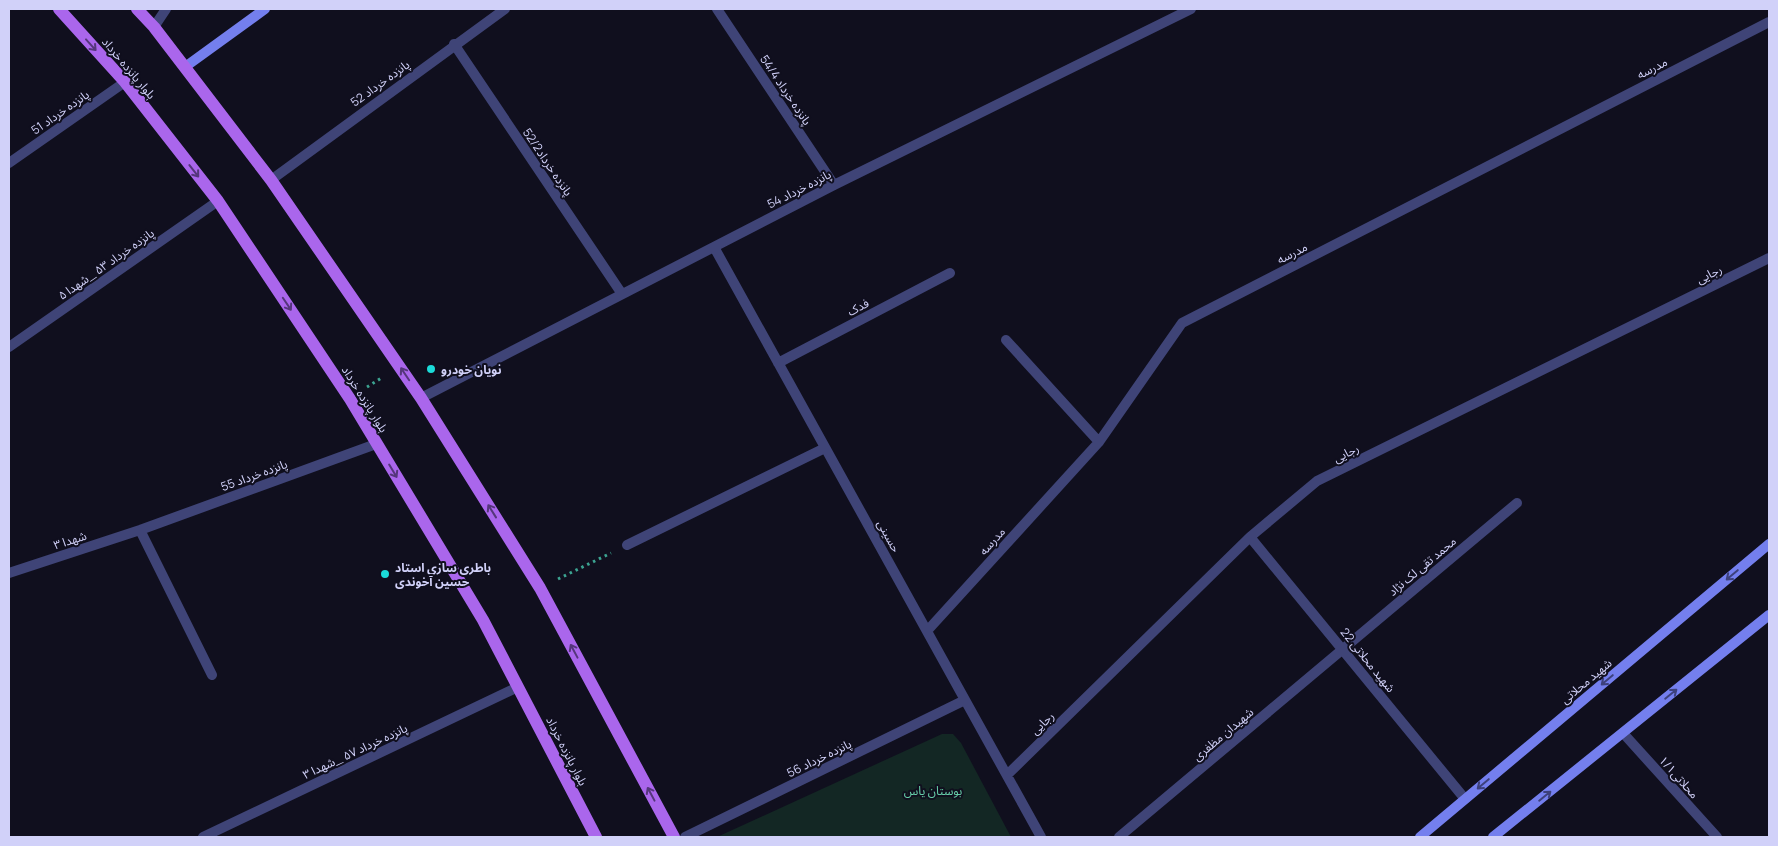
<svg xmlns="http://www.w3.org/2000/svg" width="1778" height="846" font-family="Manrope,'Noto Sans Arabic',sans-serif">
  <rect width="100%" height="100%" fill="#100f1e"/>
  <path fill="#132724" d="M942,734H953L961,743L1011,837H717Z"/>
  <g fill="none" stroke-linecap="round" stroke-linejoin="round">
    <path stroke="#3ca391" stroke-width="3" stroke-dasharray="2.5 4" stroke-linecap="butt" d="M367,387L383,377
      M558,579L611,553"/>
    <path stroke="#3f4477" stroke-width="10" d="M717,9L834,185
      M154,27L166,9
      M454,44L622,294
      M9,163L125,82
      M271,180L505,9
      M714,247L1041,837
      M1006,340L1099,442
      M9,347L218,201
      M778,363L950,273
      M421,398L834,185L1191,9
      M140,530L212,675
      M1250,537L1465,799
      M627,545L825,448
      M9,573L140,530L376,444
      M927,631L1099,442L1182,323L1769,22
      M1623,733L1717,837
      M1007,775L1250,537L1317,481L1769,258
      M203,837L518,687
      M685,837L965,700
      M1119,837L1517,503"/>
    <path stroke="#747fee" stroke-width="10" d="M185,67L265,9
      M1420,837L1769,544
      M1493,837L1769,615"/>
    <path stroke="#aa66ec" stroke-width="12" d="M59,9L125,82L218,201L350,399L483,620L596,837
      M137,9L154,27L271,180L421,398L540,588L674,837"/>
  </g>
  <defs><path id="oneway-shaft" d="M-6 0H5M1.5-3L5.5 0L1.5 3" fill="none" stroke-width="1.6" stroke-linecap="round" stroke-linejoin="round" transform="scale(1.25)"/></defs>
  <g stroke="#55367b">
    <use href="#oneway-shaft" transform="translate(91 45) rotate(48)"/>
    <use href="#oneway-shaft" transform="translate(194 171) rotate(52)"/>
    <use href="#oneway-shaft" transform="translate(287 304) rotate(56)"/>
    <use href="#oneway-shaft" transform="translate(405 374) rotate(-124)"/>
    <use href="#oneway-shaft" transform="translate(393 471) rotate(59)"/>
    <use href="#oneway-shaft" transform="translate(492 511) rotate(-122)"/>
    <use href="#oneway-shaft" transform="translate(574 651) rotate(-118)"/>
    <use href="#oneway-shaft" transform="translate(651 794) rotate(-118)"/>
  </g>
  <g stroke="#3d417c">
    <use href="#oneway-shaft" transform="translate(1732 575) rotate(140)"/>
    <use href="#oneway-shaft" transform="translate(1607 680) rotate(140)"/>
    <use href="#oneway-shaft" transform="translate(1671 694) rotate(-39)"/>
    <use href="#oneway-shaft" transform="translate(1483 784) rotate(140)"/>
    <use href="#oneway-shaft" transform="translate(1545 796) rotate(-39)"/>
  </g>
  <g fill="#1bdbd9" stroke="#100f1e" stroke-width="2">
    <circle cx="431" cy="369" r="5"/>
    <circle cx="385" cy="574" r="5"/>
  </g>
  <g text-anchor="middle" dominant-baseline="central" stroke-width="4" stroke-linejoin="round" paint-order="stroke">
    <g font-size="12" fill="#d1d1f9" stroke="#100f1e">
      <text transform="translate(129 68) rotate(50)">بلوار پانزده خرداد</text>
      <text transform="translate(1652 68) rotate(-27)">مدرسه</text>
      <text transform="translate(380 83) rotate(-36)">پانزده خرداد 52</text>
      <text transform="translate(786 90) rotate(56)">پانزده خرداد 54/4</text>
      <text transform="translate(60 112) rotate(-35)">پانزده خرداد 51</text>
      <text transform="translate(548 162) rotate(56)">پانزده خرداد52/2</text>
      <text transform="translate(799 189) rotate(-27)">پانزده خرداد 54</text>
      <text transform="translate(1292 253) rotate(-27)">مدرسه</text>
      <text transform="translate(106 264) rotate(-35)">پانزده خرداد ۵۳ _شهدا ۵</text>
      <text transform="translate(1709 274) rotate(-26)">رجایی</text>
      <text transform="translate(858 307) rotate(-28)">فدک</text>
      <text transform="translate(365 399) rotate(58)">بلوار پانزده خرداد</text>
      <text transform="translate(1346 453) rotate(-26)">رجایی</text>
      <text transform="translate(254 475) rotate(-20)">پانزده خرداد 55</text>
      <text transform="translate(889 536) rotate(61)">حسینی</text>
      <text transform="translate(70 540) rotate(-18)">شهدا ۳</text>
      <text transform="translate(992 541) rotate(-48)">مدرسه</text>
      <text transform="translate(1422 566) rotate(-40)">محمد تقی لک نژاد</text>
      <text transform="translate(1368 660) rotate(51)">شهید محلاتی 22</text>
      <text transform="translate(1586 681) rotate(-40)">شهید محلاتی</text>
      <text transform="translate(1042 723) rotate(-44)">رجایی</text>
      <text transform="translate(1223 734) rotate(-40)">شهیدان مظفری</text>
      <text transform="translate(355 751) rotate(-25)">پانزده خرداد ۵۷ _شهدا ۳</text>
      <text transform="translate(567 751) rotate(63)">بلوار پانزده خرداد</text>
      <text transform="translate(819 758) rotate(-26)">پانزده خرداد 56</text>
      <text transform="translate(1679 777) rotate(48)">محلاتی۱/۱</text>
    </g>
    <g font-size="12" font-weight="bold" fill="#d1d1f9" stroke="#100f1e" text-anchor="start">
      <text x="441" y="369">نویان خودرو</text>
      <text x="395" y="567">باطری سازی استاد<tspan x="395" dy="14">حسین آخوندی</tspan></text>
    </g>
    <g font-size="12" fill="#67d0aa" stroke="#100f1e">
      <text x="933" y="790">بوستان یاس</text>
    </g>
  </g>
  <rect width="1778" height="846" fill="none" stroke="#d1d1f9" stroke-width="20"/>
</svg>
